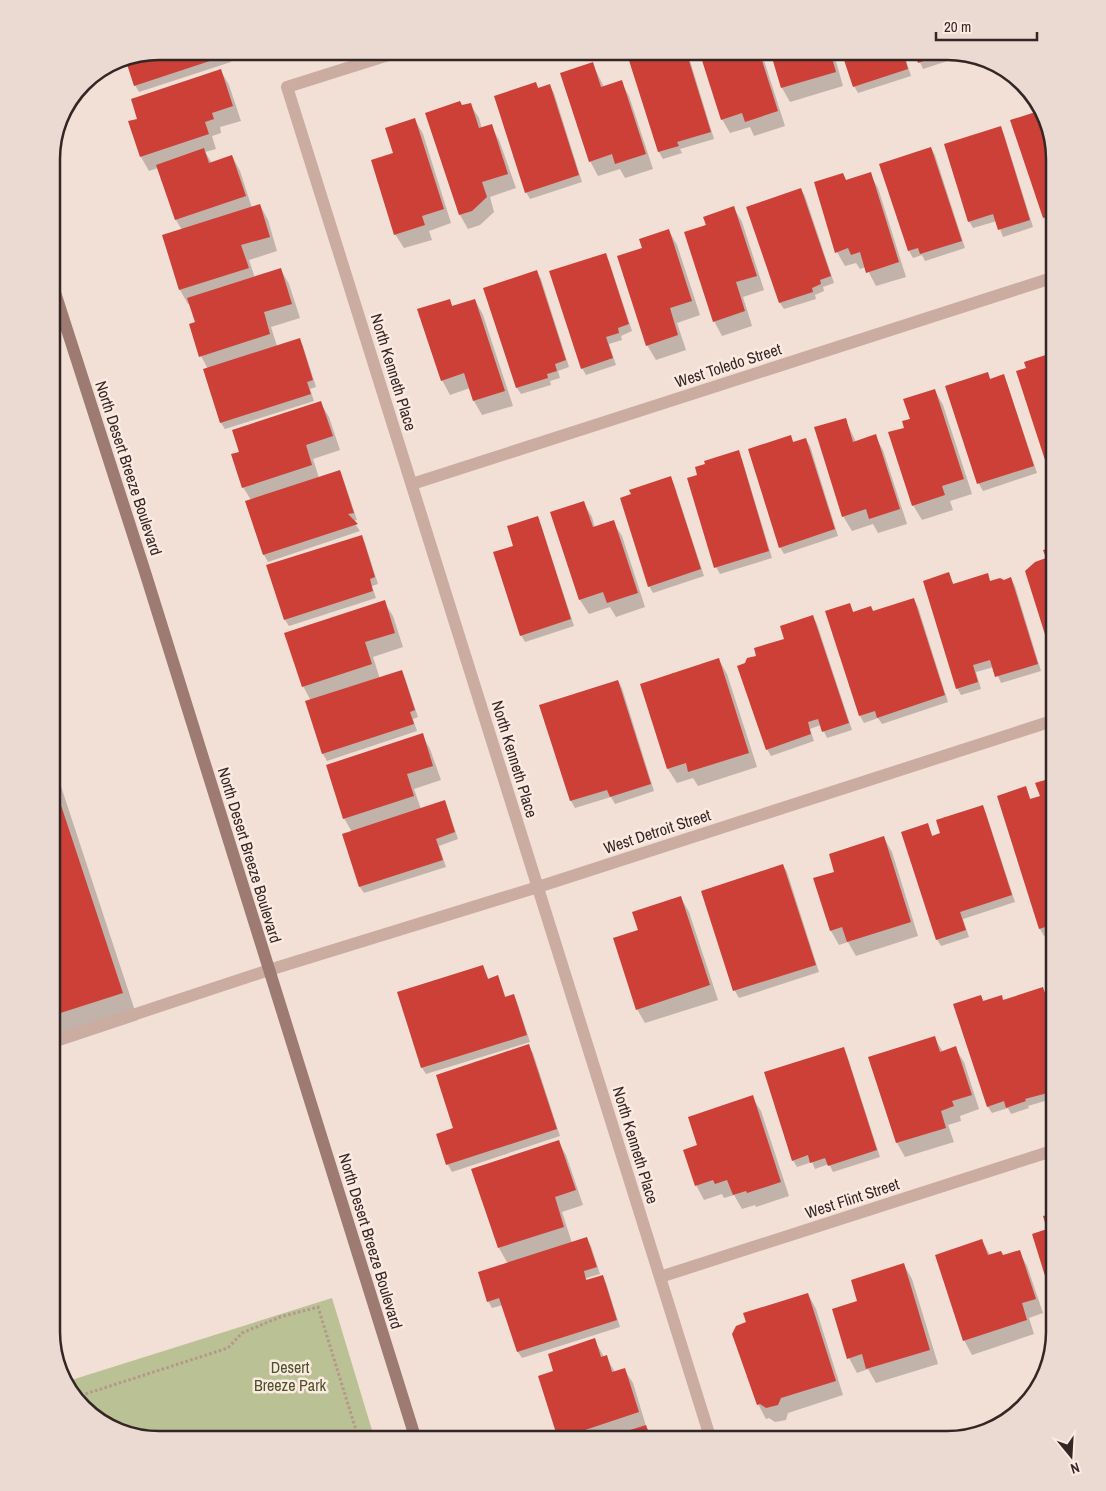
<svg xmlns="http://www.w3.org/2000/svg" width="1106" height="1491" font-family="'Archivo Narrow',sans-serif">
  <rect width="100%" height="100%" fill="#f2dfd5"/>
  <path fill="#bac195" d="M332,1298L375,1440H152L105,1425L66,1386L65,1382Z"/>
  <path fill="#0003" d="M159,51H227L231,62L139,92L135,85L126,58Z
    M628,51H687L714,139L680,149L682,153L663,159L659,152Z
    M701,51H761L785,126L754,136L750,127L730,133L722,119Z
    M771,51H833L843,86L790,102L782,88Z
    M843,51H903L911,76L858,93L854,86Z
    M915,51H954L966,55L923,69Z
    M592,63L604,87L621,82L629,96L653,169L625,178L620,169L598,176L590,161Z
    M221,71L229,85L241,121L220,127L221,133L212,136L216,149L205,152L212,163L232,156L240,171L252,208L260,205L268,220L277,251L249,260L255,278L281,270L289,284L300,318L271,327L277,346L299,339L303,346L316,387L310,389L314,401L225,429L221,423L208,369L201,356L197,323L190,304H188L180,290L163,236L182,230L176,220L158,168L149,171L141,157L139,119Z
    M536,83L539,89L550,86L554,93L582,182L530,199L526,192Z
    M470,104L479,118L482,129L491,126L499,140L516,188L490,197L494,212L480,225L468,229L460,215L427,113Z
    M415,120L423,134L451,223L429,231L432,240L404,248L395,234V154Z
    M1000,127L1004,134L1033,227L1003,237L997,221L973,228L969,221Z
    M931,148L935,155L965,248L925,261L922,255L913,258L909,251L881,164Z
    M1055,159V222L1048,224L1044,218Z
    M870,174L878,188L906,277L876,286L866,267L860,269L856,263L845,266L837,252L846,181Z
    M801,189L805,196L834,283L823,287L824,291L815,295L816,299L784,309L780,303L748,207Z
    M734,208L742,222L764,290L743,297L752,326L722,336L714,321L707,226Z
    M669,231L677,245L700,315L677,323L686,350L656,360L647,345L644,248Z
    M605,254L609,261L632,331L621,336L622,340L609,344L616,365L586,375L582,368Z
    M537,272L541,279L569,367L558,371L560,378L550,381L551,385L521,394L517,388Z
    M449,300L453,307L475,300L483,315L513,406L482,415L474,401L470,388L450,395L442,380Z
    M1055,353V465L1050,467L1046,460L1018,372L1028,369Z
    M987,373L991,380L1003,376L1007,383L1037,473L983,491L979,484L947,387Z
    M935,391L943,405L972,494L950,501L953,510L922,520L913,505L905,428Z
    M320,402L329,417L340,450L313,459L319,478L340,471L343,478L357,520L353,521L360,531L268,562L264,555L251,500L243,487L241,452Z
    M845,419L856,442L875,436L883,450L907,524L878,533L873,524L852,531L843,516Z
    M790,437L794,443L806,440L810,446L838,536L784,554L780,547Z
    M738,452L742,459L772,558L720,574L716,567L699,476Z
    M670,478L674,484L704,576L653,593L649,586Z
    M583,502L592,517L595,528L613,522L622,536L645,607L616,617L610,607L589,614L580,600L552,513Z
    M537,518L541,525L574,626L525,642L521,635L515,546Z
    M361,536L365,543L378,584L372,586L376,598L289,626L285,620Z
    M1055,548V651L1049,643L1048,559Z
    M948,574L954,585L987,575L991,582H1004L1011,579L1015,586L1041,671L1001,683L994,667L976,672L981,689L961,695L957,688Z
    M914,600L918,607L948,702L882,724L878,718L864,723L860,716L827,612L850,605L854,613L873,612Z
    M384,602L393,616L403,647L373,657L380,679L402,671L405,678L418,717L413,719L417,731L327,761L323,754L307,702L311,701L303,686Z
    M813,617L817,624L852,730L827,738L821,725L810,729L814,741L771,756L767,749L758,656L786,640Z
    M719,660L727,674L757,767L698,786L693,778L677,783L668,769L642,685Z
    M618,681L622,688L654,791L615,804L611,797L575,808L571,801L541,706Z
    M422,735L430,749L441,780L414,789L421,809L444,802L448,809L458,839L439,846L446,867L364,893L360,887L352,832L344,818Z
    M51,756L138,1020L51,1049Z
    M1055,778V932L1044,936L1040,929L999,797L1026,788L1031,800L1041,797Z
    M982,807L986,813L1015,902L963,919L969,937L941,946L937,939L927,824L933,837L942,834Z
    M884,838L892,852L918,936L856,956L848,942L839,945L831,931L815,879L835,872Z
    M783,865L787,872L819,972L739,998L735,991L702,892Z
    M681,898L689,912L718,1000L645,1023L637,1009L639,931Z
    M483,967L489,980L498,977L506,998L513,995L517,1002L530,1042L426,1074L422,1068L399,993Z
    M1042,988L1046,995L1055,1021V1098L1028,1106L1029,1108L1011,1114L1008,1108L992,1113L988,1107L981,996L984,1002L1004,1001Z
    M934,1037L943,1052L955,1048L964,1062L979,1109L960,1116L961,1121L948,1125L954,1142L905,1157L897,1143L870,1057Z
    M529,1046L533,1053L560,1136L452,1172L448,1165L438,1135L455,1129Z
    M843,1048L847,1055L880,1157L833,1172L829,1164L815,1169L812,1162L797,1167L793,1160Z
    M752,1097L761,1111L789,1196L756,1207L755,1205L742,1209L734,1195L724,1198L722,1194L704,1200L696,1185L698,1146Z
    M558,1141L566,1155L583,1205L562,1212L572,1243L587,1239L591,1246L600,1274L586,1278L587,1281L602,1276L606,1283L620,1327L522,1358L518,1352L503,1305L492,1308L488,1301L508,1264L499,1248Z
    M982,1241L990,1255L1003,1257L1019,1251L1027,1266L1043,1313L1029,1318L1034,1334L972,1355L964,1340Z
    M904,1265L912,1279L938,1364L876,1383L868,1369L857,1373L849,1358L859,1302Z
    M808,1294L816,1309L843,1395L788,1413L786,1420L775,1422L769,1418L766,1419L758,1404Z
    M594,1339L604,1357H606L615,1372L624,1369L633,1383L646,1426L654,1440H560L555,1372Z"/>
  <path fill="#cd4038" d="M159,51H227L228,55L134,86L125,58Z
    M626,51H686L711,132L677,142L679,146L658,152Z
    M699,51H759L778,111L745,122L742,113L721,120Z
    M770,51H830L836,72L781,88Z
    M841,51H903L908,69L853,87Z
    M914,51H951V52L918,63Z
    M593,62L601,87L622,80L646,154L615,164L612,154L589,162L560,73Z
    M221,69L233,106L212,113L214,119L205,122L209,134L140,157L128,121L137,119L131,99Z
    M536,82L538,88L550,84L579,175L525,193L494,96Z
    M460,101L462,105L471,103L479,128L492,124L508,174L482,182L487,197L472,211L459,215L425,113Z
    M1042,110L1055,159V214L1043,218L1010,120Z
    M415,118L444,209L422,216L425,225L394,235L371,160L393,153L385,128Z
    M1001,126L1030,220L998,230L993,214L968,222L944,144Z
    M931,147L962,241L920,254L918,248L908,251L879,164Z
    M204,148L209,163L232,155L246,196L175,220L156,165Z
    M871,172L899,262L866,273L860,252L851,255L848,248L835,253L814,182L843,173L846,180Z
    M801,188L831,276L820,280L821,284L812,288L813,292L779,303L746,207Z
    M260,204L270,237L241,245L249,268L179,290L162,235Z
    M734,206L757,276L736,282L745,311L713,322L684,232L706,225L703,217Z
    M669,229L692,301L670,308L678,335L646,346L617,256L642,248L639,239Z
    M606,253L629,324L618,328L619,333L606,337L613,358L581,369L549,271Z
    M281,268L292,304L264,312L270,334L199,357L189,324L195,322L187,298Z
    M537,270L566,360L555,364L557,371L547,374L548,378L516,388L483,288Z
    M450,299L452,306L475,299L505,391L473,401L464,373L441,381L417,309Z
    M300,338L313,380L307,382L311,394L220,423L203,369Z
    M1055,352V457L1045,460L1016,371L1026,368L1024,362Z
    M988,372L990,379L1004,374L1034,466L977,484L945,386Z
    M935,389L964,479L942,486L945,495L912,506L888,432L904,428L902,421L910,419L903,399Z
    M321,401L333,436L306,445L312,465L242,488L231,454L239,452L232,430Z
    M846,418L853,442L876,434L900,509L869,519L866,509L842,517L814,427Z
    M791,435L793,442L806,438L835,529L779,548L748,449Z
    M739,450L769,551L714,568L687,478L697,475L695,467L705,464L704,461Z
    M340,470L354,513L348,514L358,524L263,555L245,501Z
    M671,476L701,569L648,587L620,498L631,494L629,490Z
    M584,501L593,527L614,520L638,593L607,603L603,592L579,600L550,512Z
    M538,516L571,619L520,636L493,552L513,546L507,526Z
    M362,535L375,577L370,579L373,591L284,620L266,565Z
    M1055,547V647L1048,644L1025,571L1035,562L1046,558L1043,550Z
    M949,572L953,584L988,573L990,581L1000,578L1004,580L1011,577L1038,664L995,677L990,660L973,665L978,682L956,689L923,581Z
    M914,598L945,695L877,718L875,711L859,716L825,611L850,603L853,612L871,606L873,611Z
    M385,600L395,633L365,642L372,664L302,687L284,633Z
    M813,615L849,723L822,732L818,719L808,722L811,734L766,750L737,666L745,663L747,658L756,656L754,648L784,639L780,626Z
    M719,658L749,753L688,772L686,763L667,769L640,684Z
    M402,670L415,710L410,712L414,724L322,754L305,701Z
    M618,680L651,784L610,797L607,790L570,801L539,705Z
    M423,733L433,766L407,774L414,796L343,819L326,765Z
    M51,775L123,993L51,1016Z
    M1055,777V924L1039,929L997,796L1026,786L1030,799L1040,796L1035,783Z
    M445,800L455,832L436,839L443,860L359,887L342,834Z
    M983,805L1012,895L960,912L966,930L936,940L901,832L928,823L932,836L940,833L936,820Z
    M884,836L911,922L847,942L842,927L830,931L813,878L834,872L829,854Z
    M783,864L816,965L733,991L701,891Z
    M681,896L710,985L636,1010L613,938L638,930L632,912Z
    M483,965L488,979L498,975L505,997L514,994L527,1035L421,1068L397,992Z
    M1043,987L1055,1023V1091L1025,1099L1026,1101L1006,1108L1004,1101L987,1107L953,1004L981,995L983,1001L1002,995L1003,1000Z
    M935,1036L940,1052L956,1046L972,1095L952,1101L954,1106L941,1111L946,1128L896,1143L868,1057Z
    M529,1044L557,1129L446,1165L436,1134L453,1128L436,1075Z
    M844,1047L877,1150L828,1166L825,1158L810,1163L808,1155L792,1161L764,1072Z
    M753,1095L781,1182L747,1193L746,1191L733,1195L727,1180L715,1184L713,1180L695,1186L683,1150L697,1145L688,1117Z
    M559,1140L576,1190L555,1197L564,1227L498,1248L471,1169Z
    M1055,1213V1305H1054L1032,1234L1047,1229L1043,1216Z
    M587,1237L597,1267L584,1271L586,1280L603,1275L617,1320L517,1352L499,1298L487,1302L478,1272Z
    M982,1239L988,1255L1001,1251L1003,1255L1020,1250L1036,1299L1022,1303L1027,1320L963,1341L935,1255Z
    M904,1263L930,1350L866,1369L862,1354L847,1359L832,1309L857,1301L851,1280Z
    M808,1293L836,1381L781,1398L778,1405L766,1408L760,1404L757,1405L732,1334L736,1326L746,1322L743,1313Z
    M595,1338L601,1357L607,1355L612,1372L625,1368L639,1412L558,1439L538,1376L553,1371L548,1354Z
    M646,1425L651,1440H602V1439Z"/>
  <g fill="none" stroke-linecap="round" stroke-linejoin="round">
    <path stroke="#b6958b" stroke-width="3" stroke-dasharray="2.5 2.5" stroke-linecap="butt" d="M76,1397L228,1348L242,1333L280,1317L318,1307L359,1440"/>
    <path stroke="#caaca1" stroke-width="12" d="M51,1042L269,970"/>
    <path stroke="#caaca1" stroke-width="12" d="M401,51L287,87L711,1440
      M412,484L1055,277
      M269,970L538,887L1055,720
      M660,1277L1055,1150"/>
    <path stroke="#9d7a72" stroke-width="12" d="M51,280L145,572L416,1440"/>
  </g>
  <g text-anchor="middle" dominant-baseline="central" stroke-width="5" stroke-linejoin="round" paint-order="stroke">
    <g font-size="16" fill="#342624" stroke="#faeae1">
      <text transform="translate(728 365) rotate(-18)">West Toledo Street</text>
      <text transform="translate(394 372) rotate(73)">North Kenneth Place</text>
      <text transform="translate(129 468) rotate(72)">North Desert Breeze Boulevard</text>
      <text transform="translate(515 759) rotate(73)">North Kenneth Place</text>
      <text transform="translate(657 831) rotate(-18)">West Detroit Street</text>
      <text transform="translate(250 855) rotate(73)">North Desert Breeze Boulevard</text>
      <text transform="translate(636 1145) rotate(73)">North Kenneth Place</text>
      <text transform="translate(852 1198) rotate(-18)">West Flint Street</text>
      <text transform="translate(371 1241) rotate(73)">North Desert Breeze Boulevard</text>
    </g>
    <g font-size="16" fill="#4b5327" stroke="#faeae1">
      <text x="290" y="1367">Desert<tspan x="290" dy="18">Breeze Park</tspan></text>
    </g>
  </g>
  <path d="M0 0H1106V1491H0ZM159 60H947A99 99 0 0 1 1046 159V1332A99 99 0 0 1 947 1431H159A99 99 0 0 1 60 1332V159A99 99 0 0 1 159 60Z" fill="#eadad2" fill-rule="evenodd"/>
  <path fill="none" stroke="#342624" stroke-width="2.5" d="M159 60H947A99 99 0 0 1 1046 159V1332A99 99 0 0 1 947 1431H159A99 99 0 0 1 60 1332V159A99 99 0 0 1 159 60Z"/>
  <g transform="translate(1071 1456) rotate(162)" stroke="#faeae1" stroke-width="4" paint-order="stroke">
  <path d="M0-4L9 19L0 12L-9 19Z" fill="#342624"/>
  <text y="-8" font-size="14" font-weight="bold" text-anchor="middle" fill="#342624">N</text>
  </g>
  <path d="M936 32v8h101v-8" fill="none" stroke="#342624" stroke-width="2.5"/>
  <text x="944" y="32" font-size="15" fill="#342624" stroke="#faeae1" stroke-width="4" paint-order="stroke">20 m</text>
</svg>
